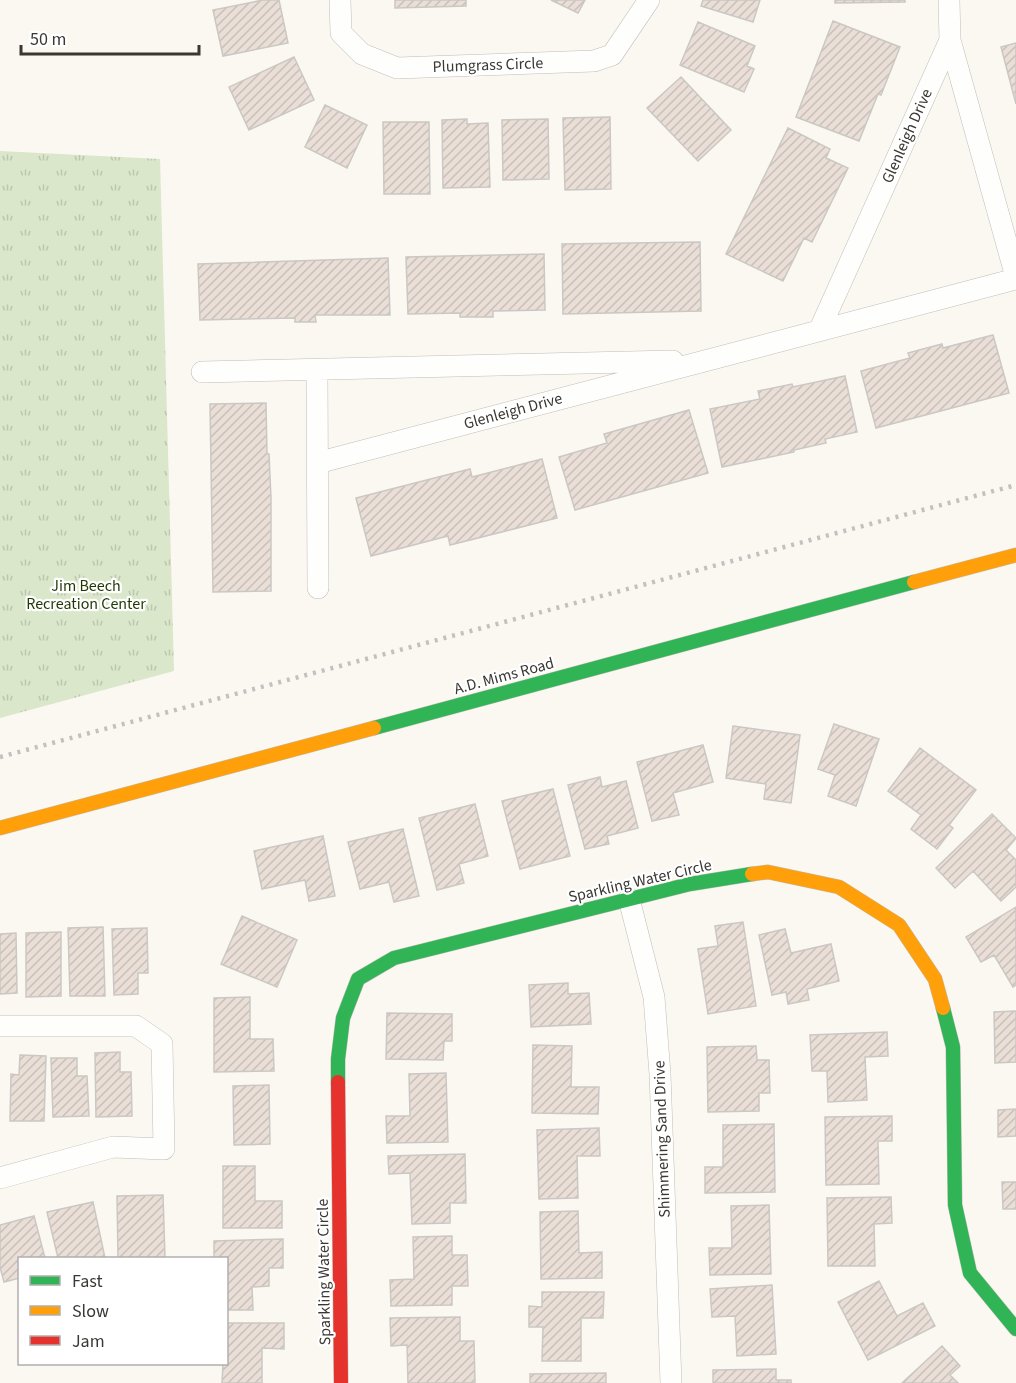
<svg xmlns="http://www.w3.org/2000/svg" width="1016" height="1383" font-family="'Source Sans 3',sans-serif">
  <defs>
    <pattern id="park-tufts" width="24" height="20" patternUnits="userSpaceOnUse" patternTransform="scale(1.5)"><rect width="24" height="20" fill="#dae7cb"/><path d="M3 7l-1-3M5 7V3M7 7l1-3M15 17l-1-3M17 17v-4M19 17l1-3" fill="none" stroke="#bcc7af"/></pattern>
    <pattern id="building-hatch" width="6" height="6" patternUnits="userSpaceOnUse" patternTransform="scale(1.5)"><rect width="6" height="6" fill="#eadfd7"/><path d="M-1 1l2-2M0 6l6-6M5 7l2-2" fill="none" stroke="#cac0b9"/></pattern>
  </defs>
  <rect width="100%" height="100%" fill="#fbf7f1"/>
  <path fill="url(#park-tufts)" d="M0,151L160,159L174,671L0,718Z"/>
  <path fill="url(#building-hatch)" stroke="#cbc7c4" stroke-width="1.5" d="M263,0H279L288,43L223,56L213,10Z
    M395,0H466V6L395,8Z
    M551,0H585L578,13Z
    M703,0H760L753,22L701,6Z
    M835,0H905V2L835,3Z
    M833,21L900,47L881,95L878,94L859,141L796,117Z
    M698,22L755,46L747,66L754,69L744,92L680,65Z
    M1016,43V104L1001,47Z
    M294,57L314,100L249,130L229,87Z
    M681,77L731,130L698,161L647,108Z
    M325,105L367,125L347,168L305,147Z
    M610,117L611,189L565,190L563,118Z
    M467,119V124L488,123L490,187L443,188L442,120Z
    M548,119L549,179L503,180L502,120Z
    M383,122H429L430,194H384Z
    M788,128L830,149L826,158L848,168L812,242L804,238L783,281L726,254Z
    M700,242L701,311L563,314L562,244Z
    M544,254L545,310L493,311V317H460V313L408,314L406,257Z
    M388,258L390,315H315L316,322H295V318L200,320L198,264Z
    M993,335L1009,393L876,428L861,371L910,358L908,353L942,344L943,348Z
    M845,376L857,432L825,439L826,443L794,450V452L722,467L710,409L760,399L758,391L792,384L793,387Z
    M266,403L267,454H269L271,498V591L213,592L210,404Z
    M689,410L708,473L575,510L559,457L607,443L604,434Z
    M542,459L557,518L450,545L448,536L371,556L356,498L470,469L472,477Z
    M834,724L879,739L856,806L828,796L835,775L818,769Z
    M733,726L800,735L791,803L764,799L766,784L726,778Z
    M703,745L713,782L673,793L679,815L652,821L637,762Z
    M920,748L976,790L949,825L953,828L937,849L911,829L921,815L888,791Z
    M600,777L602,787L626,781L638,828L607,836L609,844L585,849L568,785Z
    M553,789L570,856L520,869L502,801Z
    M475,804L488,856L459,864L464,883L437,890L419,818Z
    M992,814L1016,838L1006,850L1016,860V887L1001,901L973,871L955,888L936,868Z
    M403,829L419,896L394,902L389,882L360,889L348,842Z
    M323,836L335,896L309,901L305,880L262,889L254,851Z
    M1016,907V985L1013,987L994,955L981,962L966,937Z
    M242,916L297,940L277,987L221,964Z
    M743,922L756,1006L708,1014L698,949L718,946L715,926Z
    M103,927L105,996H70L68,928Z
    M147,928L148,973H138V994L114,995L112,929Z
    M785,929L791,953L831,944L839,981L807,989L809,1000L788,1004L786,992L772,995L759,935Z
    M61,932V996L26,997V933Z
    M16,933L17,993L0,994V934Z
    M568,983V994L589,993L591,1024L531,1027L529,985Z
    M250,997V1039H273L274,1071L214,1072V998Z
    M1016,1011V1062L995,1063L994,1012Z
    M387,1013L452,1014V1041H444L443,1060L386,1059Z
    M887,1032L888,1056L865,1057L867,1100L828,1102L827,1071H812L810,1035Z
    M533,1045L572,1046L571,1087H599L598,1114L532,1113Z
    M756,1046L757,1060H769L770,1093H759V1111L708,1112L707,1047Z
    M120,1052V1072H131L132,1116L96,1117L95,1053Z
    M20,1055L46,1056L44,1121H10L11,1074L19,1075Z
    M51,1058H77V1076H87L89,1116L53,1117Z
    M446,1073L448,1142L387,1143L386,1116H410L409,1074Z
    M269,1085L270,1144L234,1145L233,1086Z
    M1016,1109V1136L998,1137V1110Z
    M892,1116V1141H878L879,1184L826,1185L825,1117Z
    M774,1124L775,1192L705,1193V1167H723V1125Z
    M599,1128L600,1156H577L578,1198L539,1199L537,1130Z
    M465,1154L466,1203H450V1223L412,1224L410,1173L389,1174L388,1156Z
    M223,1166H255V1201H282V1228H223Z
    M1002,1182H1016V1209H1003Z
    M163,1195L165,1258H118L117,1196Z
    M891,1197L892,1223L874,1224L875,1266H828L827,1198Z
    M93,1202L105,1258H58L47,1212Z
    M769,1205L771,1274L710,1275L709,1248H732L731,1206Z
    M578,1211L579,1253L602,1252V1278L541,1279L540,1212Z
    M34,1216L45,1258H20V1278L4,1282L0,1267V1225Z
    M452,1236V1255H467L468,1286H452V1305L391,1306L390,1280L414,1279L413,1237Z
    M283,1239V1268H269V1286L252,1287L253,1310H226V1258H214V1241Z
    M879,1281L897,1316L923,1303L935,1326L868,1360L838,1302Z
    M772,1285L776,1354L737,1356L735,1316L712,1317L710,1289Z
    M542,1292H604L603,1318H581V1361H542L543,1327H529V1306L542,1307Z
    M460,1317V1341H474L475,1383H408L407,1345L391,1346L390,1318Z
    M226,1323H284V1349L262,1348V1383H222L223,1364H226Z
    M942,1346L960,1366L950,1375L958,1383H902Z
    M776,1369V1380H791V1383H713V1370Z
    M606,1373V1383H530V1374Z"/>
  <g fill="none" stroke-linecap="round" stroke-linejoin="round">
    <g stroke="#c1beb9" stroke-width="22">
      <path id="street" d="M340,0L341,33L362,54L397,68L594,61L612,55L649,0
        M949,0L950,40L1016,277
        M819,331L950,40
        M317,370L318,588
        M202,372L673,361
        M317,463L1016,279
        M629,899L654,997L660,1074L671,1383
        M0,1026H136L162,1044L164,1149L113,1147L0,1178"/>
    </g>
    <g stroke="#c1beb9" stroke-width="15">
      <path id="fast" d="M374,728L914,582
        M943,1008L953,1047L955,1205L970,1273L1016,1329
        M338,1082V1059L343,1018L358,979L394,958L690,884L752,874"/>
    </g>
    <g stroke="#c1beb9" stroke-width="15">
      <path id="slow" d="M914,582L1016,555
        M0,828L374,728
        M752,874L768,872L839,887L899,925L935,979L943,1008"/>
    </g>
    <g stroke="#c1beb9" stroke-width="15">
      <path id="jam" d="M338,1082L341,1383"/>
    </g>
    <use href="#street" stroke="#fefefd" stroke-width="21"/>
    <use href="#fast" stroke="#30b455" stroke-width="14"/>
    <use href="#slow" stroke="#ff9f0a" stroke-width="14"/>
    <use href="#jam" stroke="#e5322d" stroke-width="14"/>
    <path stroke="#c2c1bf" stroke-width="4.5" stroke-dasharray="3 6" stroke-linecap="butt" d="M0,757L1016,485"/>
  </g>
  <g text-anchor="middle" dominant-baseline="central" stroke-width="4.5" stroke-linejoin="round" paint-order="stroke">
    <g font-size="16" fill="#3b3834" stroke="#fff">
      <text transform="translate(488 65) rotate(-2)">Plumgrass Circle</text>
      <text transform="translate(907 136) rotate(-66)">Glenleigh Drive</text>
      <text transform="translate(513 411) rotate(-15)">Glenleigh Drive</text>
      <text transform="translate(504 676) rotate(-15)">A.D. Mims Road</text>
      <text transform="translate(640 881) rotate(-13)">Sparkling Water Circle</text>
      <text transform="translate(662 1139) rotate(-92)">Shimmering Sand Drive</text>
      <text transform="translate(324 1272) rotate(-91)">Sparkling Water Circle</text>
    </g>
    <g font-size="16" fill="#1f3804" stroke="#fff">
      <text x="86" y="586">Jim Beech<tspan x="86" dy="18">Recreation Center</tspan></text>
    </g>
  </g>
  <rect x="18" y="1257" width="210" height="108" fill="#ffffff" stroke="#b1afae" stroke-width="1.5"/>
  <rect x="30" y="1276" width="30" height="9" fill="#30b455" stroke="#b1afae" stroke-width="1.5"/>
  <text x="72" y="1287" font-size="18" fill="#3b3834">Fast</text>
  <rect x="30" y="1306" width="30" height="9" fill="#ff9f0a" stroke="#b1afae" stroke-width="1.5"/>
  <text x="72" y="1317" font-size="18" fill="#3b3834">Slow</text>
  <rect x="30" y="1336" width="30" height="9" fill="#e5322d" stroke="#b1afae" stroke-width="1.5"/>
  <text x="72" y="1347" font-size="18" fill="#3b3834">Jam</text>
  <path d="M21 45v9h178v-9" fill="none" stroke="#3b3834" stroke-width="3"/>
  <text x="30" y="45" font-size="18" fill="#3b3834" stroke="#ffffff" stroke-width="4.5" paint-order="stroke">50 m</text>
</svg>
